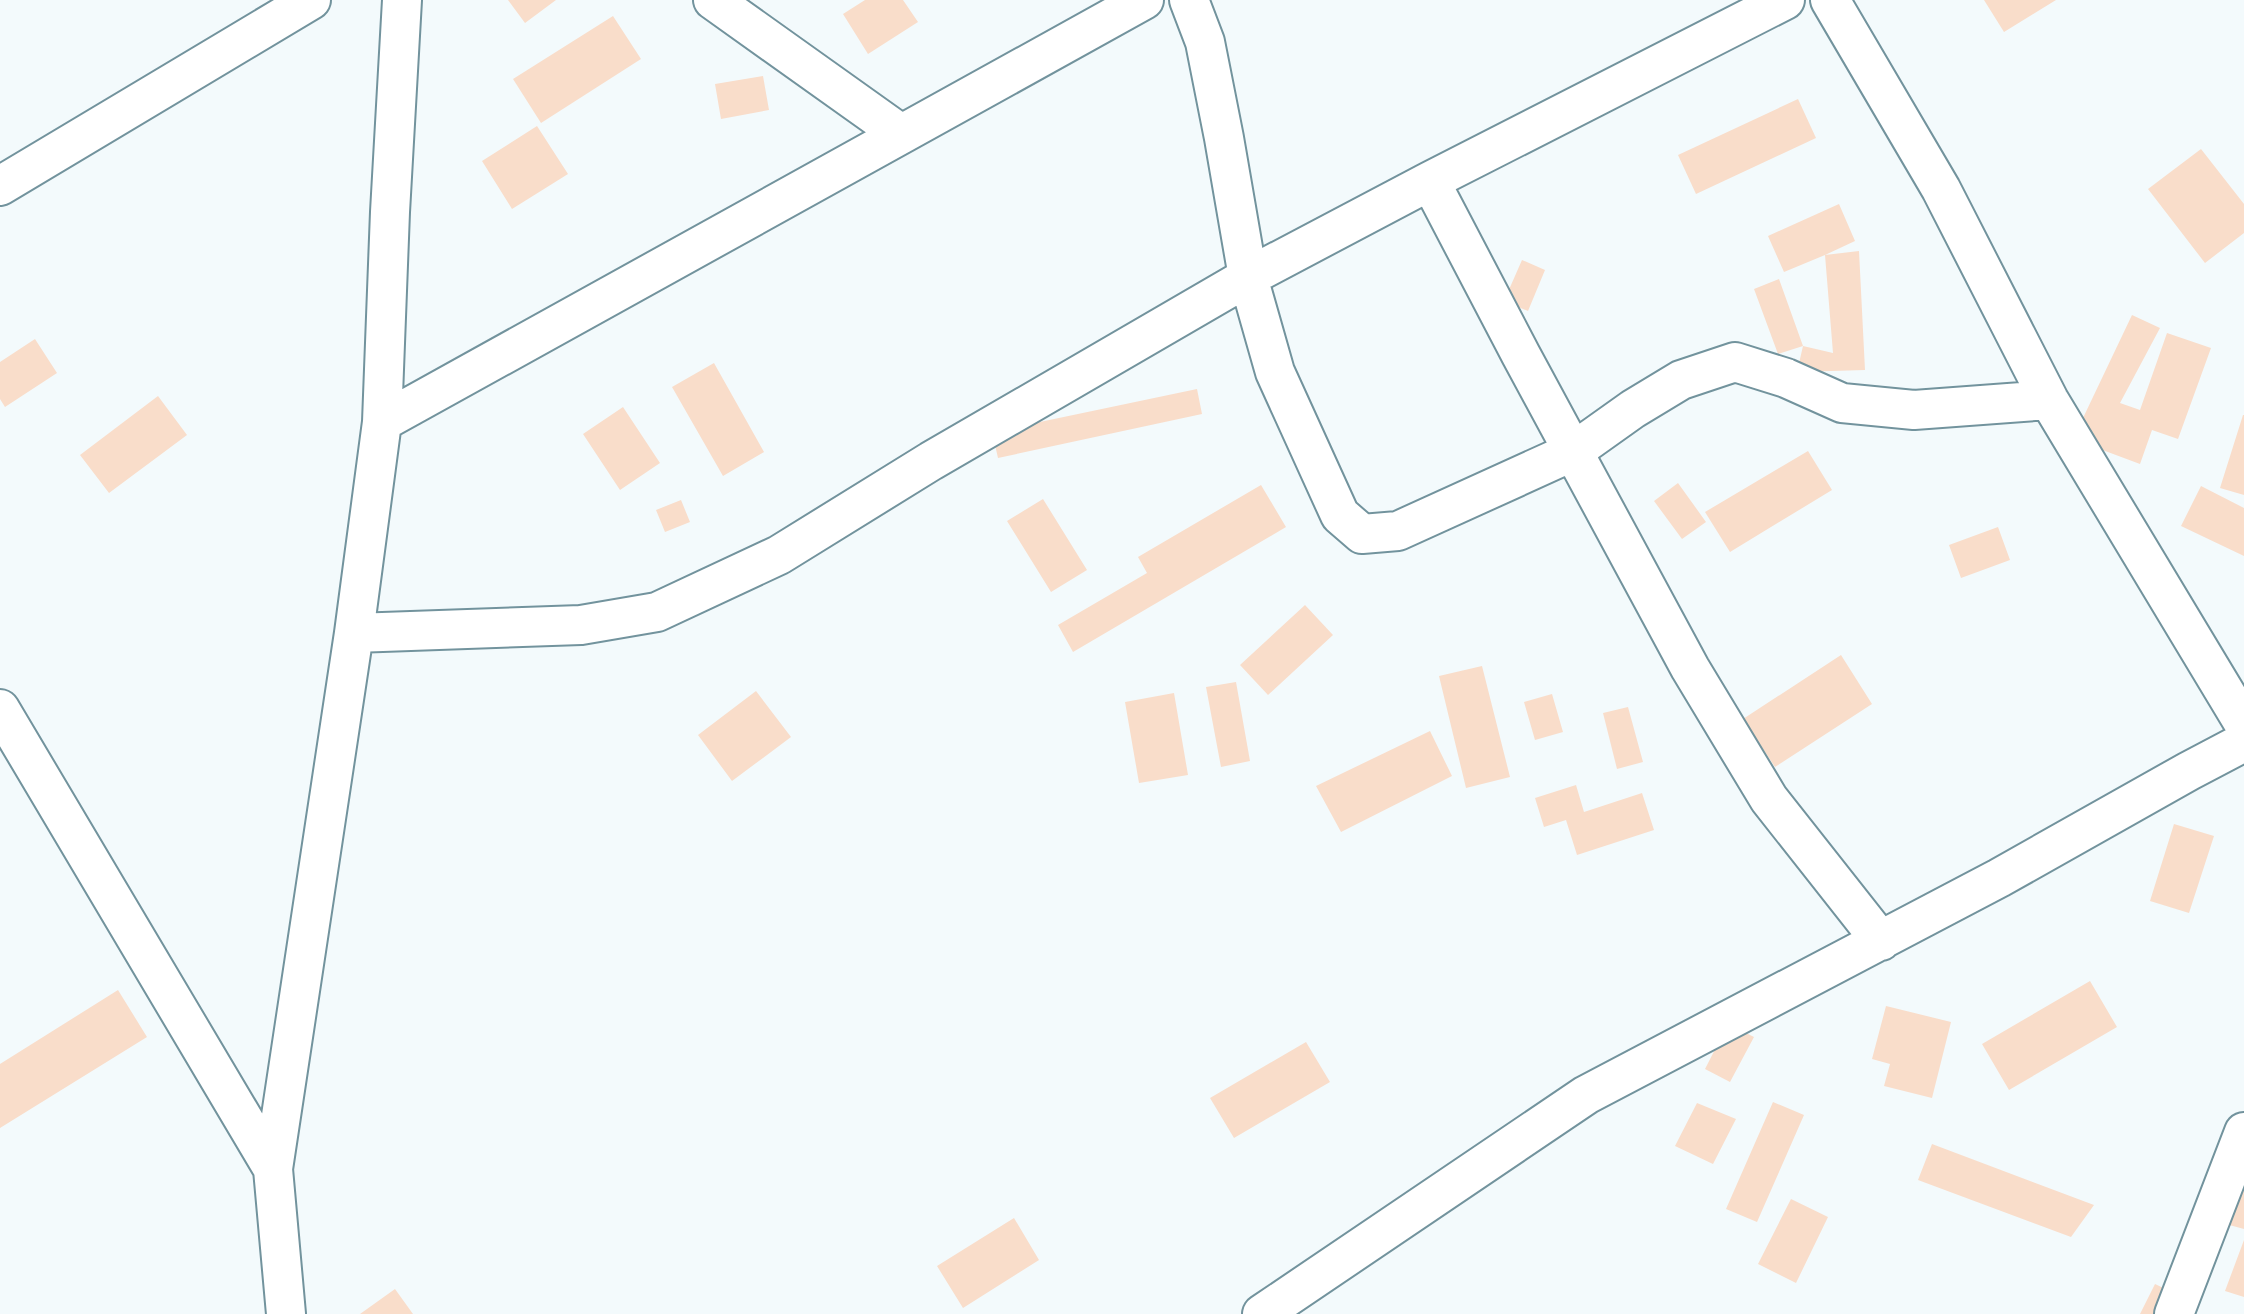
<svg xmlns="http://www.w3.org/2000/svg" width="2244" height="1314" font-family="Cabin,sans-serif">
  <rect width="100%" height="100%" fill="#f3fafc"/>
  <path fill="#f9ddca" d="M508,0H556L525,23Z
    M865,0H903L918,22L868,54L843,14Z
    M1984,0H2056L2004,32Z
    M613,16L641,59L541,123L513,79Z
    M763,76L769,110L721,119L715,84Z
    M1798,99L1816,138L1696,194L1678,155Z
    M537,126L568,174L512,209L482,161Z
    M2201,149L2244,204V233L2205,263L2148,189Z
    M1839,204L1855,241L1825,255L1859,251L1865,370L1797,372L1803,346L1778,354L1754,289L1779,279L1803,346L1833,353L1825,255L1784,272L1768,236Z
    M1522,260L1545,270L1528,311L1504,301Z
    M2132,315L2160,328L2120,403L2140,410L2167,333L2211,348L2178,439L2152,430L2140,464L2073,439Z
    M35,339L57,373L5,407L0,399V362Z
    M714,363L764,452L723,476L672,387Z
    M1197,389L1202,414L998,458L992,432Z
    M158,396L187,435L109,493L80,455Z
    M623,407L660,463L620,490L583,434Z
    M2243,415H2244V495L2220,488Z
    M1808,451L1832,490L1730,552L1705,512Z
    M1678,483L1706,522L1682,539L1654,501Z
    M1261,485L1286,527L1073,652L1058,625L1147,573L1138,557Z
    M2201,486L2244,508V556L2181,526Z
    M1043,499L1087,570L1051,592L1007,521Z
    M681,500L690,522L665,532L656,510Z
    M1998,527L2010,560L1961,578L1949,545Z
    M1305,605L1333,635L1268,695L1240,665Z
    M1841,655L1872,704L1775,767L1743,719Z
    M1482,666L1510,777L1466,788L1439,676Z
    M1236,682L1250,761L1221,767L1206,687Z
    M756,691L791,737L732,781L698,735Z
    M1174,693L1188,775L1139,783L1125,702Z
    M1552,694L1563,732L1535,740L1524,702Z
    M1628,707L1643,762L1617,769L1603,713Z
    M1430,731L1452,776L1341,832L1316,786Z
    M1576,785L1584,812L1642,793L1654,830L1577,855L1566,820L1544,827L1535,798Z
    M2174,824L2214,836L2189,913L2150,901Z
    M2090,981L2117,1027L2009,1090L1982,1044Z
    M118,990L147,1037L0,1128V1064Z
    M1886,1006L1951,1022L1932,1098L1884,1086L1890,1064L1872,1059Z
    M1728,1024L1754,1037L1730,1082L1705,1069Z
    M1306,1042L1330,1082L1234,1138L1210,1098Z
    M1773,1102L1804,1115L1757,1222L1726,1209Z
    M1697,1103L1736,1119L1713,1164L1675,1146Z
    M1932,1144L2094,1205L2071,1237L1918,1180Z
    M2244,1162V1229L2222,1223Z
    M1791,1199L1828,1217L1796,1283L1758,1264Z
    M1014,1218L1039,1260L963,1308L937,1266Z
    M2244,1240V1297L2225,1291Z
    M2155,1284L2174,1293L2163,1314H2140Z
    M395,1289L413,1314H360Z"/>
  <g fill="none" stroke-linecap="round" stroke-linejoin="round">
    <g stroke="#72939d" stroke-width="42">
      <path id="minor" d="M713,0L901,134
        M1189,0L1205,42L1224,138L1248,277L1275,372L1340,515L1362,534L1398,531L1574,451L1633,409L1681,380L1735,362L1786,378L1842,403L1914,410L2049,400
        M1830,0L1941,189L2049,400L2244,724
        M1430,181L1521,355L1690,668L1769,799L1881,941
        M0,186L311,0
        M382,422L1144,0
        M354,633L581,625L657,612L779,555L931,461L1248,277L1430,181L1785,0
        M0,709L273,1169
        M286,1314L273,1169L354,633L382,422L390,212L402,0
        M1262,1314L1586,1095L1999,878L2189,771L2244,742"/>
    </g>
    <g stroke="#72939d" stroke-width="42">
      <path id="secondary" d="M2174,1314L2244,1132"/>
    </g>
    <use href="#minor" stroke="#fff" stroke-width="38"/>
    <use href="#secondary" stroke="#fff" stroke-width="38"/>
  </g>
</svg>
